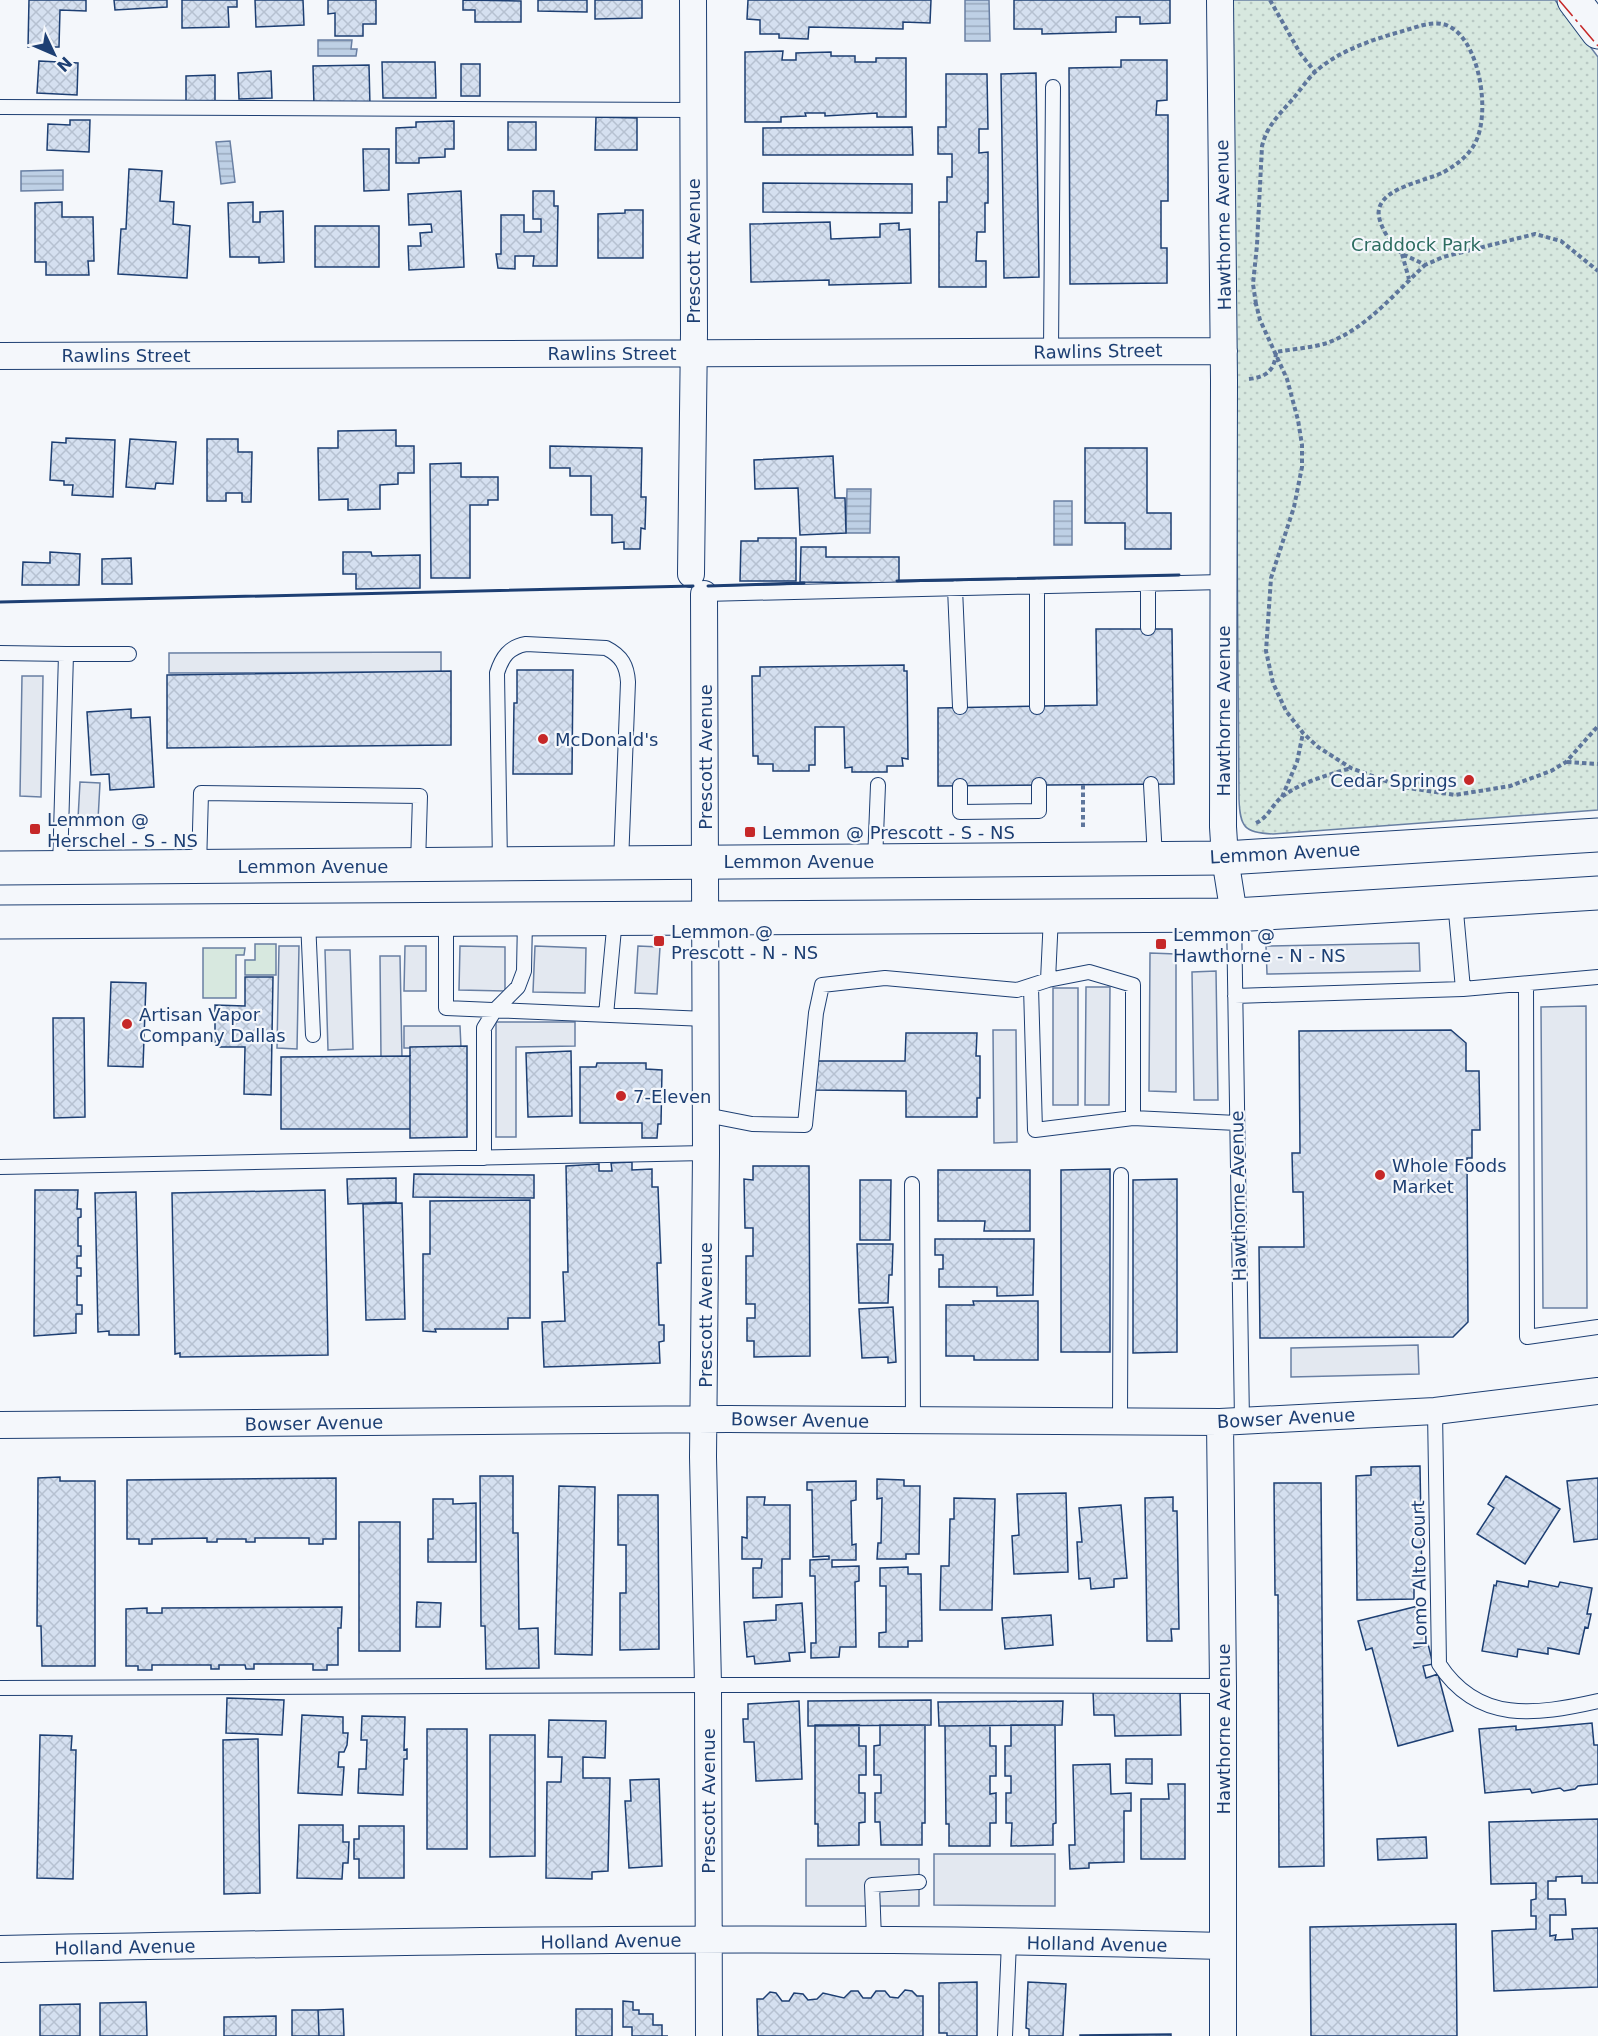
<svg xmlns="http://www.w3.org/2000/svg" width="1598" height="2036" font-family="'DejaVu Sans',sans-serif">
  <defs>
    <pattern id="park-dots" width="8" height="8" patternUnits="userSpaceOnUse" patternTransform="scale(1.5)"><rect width="8" height="8" fill="#d7e8df"/><path d="M2 2h.1M6 6h.1" fill="none" stroke="#b8c8c3" stroke-width="1.8" stroke-linecap="round"/></pattern>
    <pattern id="water-rules" width="6" height="5" patternUnits="userSpaceOnUse" patternTransform="scale(1.5)"><rect width="6" height="5" fill="#bed0e5"/><path d="M0 2.5h6" fill="none" stroke="#9aaabe"/></pattern>
    <pattern id="building-cross-hatch" width="8" height="8" patternUnits="userSpaceOnUse" patternTransform="scale(1.5)"><rect width="8" height="8" fill="#d5e0f0"/><path d="M0 0l8 8M0 8l8-8" fill="none" stroke="#b6c1d1"/></pattern>
  </defs>
  <rect width="100%" height="100%" fill="#f4f7fb"/>
  <path fill="#d7e8df" stroke="#687fa3" stroke-width="1.5" d="M255,944H276V975H245V960H255Z
    M203,948H245L244,955H236V998H203Z"/>
  <path fill="url(#park-dots)" stroke="#687fa3" stroke-width="1.5" d="M1233,0H1555L1598,57V810L1273,834C1244,833 1240,827 1239,799Z"/>
  <path fill="#e3e8f0" stroke="#687fa3" stroke-width="1.5" d="M441,652V672L169,673V653Z
    M22,676H43L41,797L20,796Z
    M80,782L100,783L98,820L78,819Z
    M1419,943L1420,971L1267,974L1266,946Z
    M279,946H299L297,1049L277,1048Z
    M405,946H426V991H404Z
    M460,946L505,947V991L459,990Z
    M535,946L586,948L585,993L533,992Z
    M638,946L660,947L657,994L635,993Z
    M325,950H350L353,1049L328,1050Z
    M1150,953L1176,954V1092L1149,1091Z
    M380,956H400L402,1058H381Z
    M1216,971L1218,1100H1194L1192,972Z
    M1086,987H1110L1109,1105H1085Z
    M1053,988H1078V1105H1053Z
    M1586,1006L1587,1308H1543L1541,1007Z
    M496,1022H575V1046L516,1047V1137H496Z
    M404,1026H460L461,1048H404Z
    M993,1030H1016L1017,1142L994,1143Z
    M1418,1345L1419,1374L1291,1377V1348Z
    M934,1854H1055V1906L934,1905Z
    M806,1859H919V1906H806Z"/>
  <path fill="url(#water-rules)" stroke="#687fa3" stroke-width="1.5" d="M965,0H989L990,41H965Z
    M318,40H352L351,49H357L356,56H318Z
    M230,141L235,182L221,184L216,142Z
    M63,170V190L21,191V171Z
    M847,489H871L870,533H846Z
    M1054,501H1072V545H1054Z"/>
  <path fill="url(#building-cross-hatch)" stroke="#1d3f73" stroke-width="1.5" d="M29,0H86V11L60,10L59,47H28Z
    M114,0H167V7L115,10Z
    M182,0H237V7H228L229,27L182,28Z
    M255,0H303L304,25L256,27Z
    M328,0H376V24H363V36H335V13L328,14Z
    M463,0L521,1V22H475V10H463Z
    M538,0H587V12L538,11Z
    M595,0H642V18L595,19Z
    M748,0H931L930,23L903,22V29L809,27L808,39L779,38V34H760V20L747,19Z
    M1014,0H1170V23L1140,24V17H1116V32L1042,34V29H1014Z
    M783,51L782,60H796V53L831,52V56H855V62H876V58H906V117H877V113L825,116V113H805L806,116L781,117V122H745V52Z
    M1121,60H1167V100L1157,101L1156,115H1168V201H1161V248H1167V283L1070,284L1069,68L1121,67Z
    M39,61L78,63L77,95L37,93Z
    M382,62H435L436,98H383Z
    M461,64H480V96H461Z
    M369,65L370,106L314,107L313,66Z
    M271,71L272,98L239,99L238,73Z
    M1036,73L1039,277L1004,278L1001,74Z
    M946,74H987L988,129H979V153L988,152V203H985V232H977L976,261H986V287H939V202H947V177H952V154H938V127H946Z
    M215,75V102H186V76Z
    M596,117L637,118V150H595Z
    M70,120H90L89,152L47,150L48,124L70,125Z
    M454,121V149H445V157L419,158V163H396V128L416,127V122Z
    M508,122H536V150H508Z
    M912,127L913,155H763V128Z
    M363,149H389V190L364,191Z
    M129,169L162,171L160,201L174,202L173,224L190,226L187,278L118,274L121,229H126Z
    M763,183L912,184V213L763,212Z
    M461,191L464,267L409,270L408,246H421L420,233L432,232L431,224L409,225L408,194Z
    M533,191H554V206H558L557,266H533L534,256H515V269L498,268L496,254H501V215H524V232H541V219H533Z
    M62,202V217H93L94,261H88L89,275H46V262H35V203Z
    M253,202V222H260V212L283,211L284,262L259,263V257H230L228,203Z
    M625,210H643V258H598V214L625,213Z
    M830,222L831,239L880,237V224L899,223V230L910,229L911,283L829,285V280L751,282L750,224Z
    M315,226H379V267H315Z
    M396,430V446H414V473H398V484L380,485V509L348,510V499L319,500L318,448H338V431Z
    M66,438L115,440L113,497L72,495L73,485H64V481L50,480L52,442L66,443Z
    M130,439L176,442L173,484L156,483L155,489L126,487Z
    M207,439H238V452H252L251,502H242V493H226V501H207Z
    M550,446L642,448L641,497H646L645,529L641,528L640,549H624V542L612,543V515H591V476H570V468H550Z
    M1085,448H1147V513H1171V549H1125V523H1085Z
    M833,456L835,498H845L846,533L800,535L798,488L755,489L754,460Z
    M461,463V477H498V500H488V505H470V578H431L430,464Z
    M758,538H796V581H740L741,541H758Z
    M801,547H826V557H899V583L800,582Z
    M50,552L80,554L79,585H22L23,562L50,563Z
    M343,552H371L372,556L420,555V588L356,589V574H343Z
    M131,558L132,584H102V559Z
    M1096,629H1172L1174,784L938,786V708L1097,705Z
    M904,665V671H907L908,759L902,758L903,766H887V772H852V767L845,768L844,727H815V765H809V771H773V764H758V756H753L752,676H760V667Z
    M517,670H573L572,774H513L514,703H517Z
    M451,671V745L167,748V675Z
    M131,709V718L150,717L154,787L110,790L109,774L91,775L87,712Z
    M245,977H273L271,1095L244,1094L245,1047H215V1005L245,1006Z
    M111,982L146,983L143,1067L108,1066Z
    M53,1018H84L85,1117L54,1118Z
    M1451,1030L1466,1043V1071H1479L1480,1130H1472V1158H1467L1468,1322L1453,1337L1260,1338L1259,1247H1304L1303,1192H1293L1292,1153H1300L1299,1031Z
    M906,1033H977L976,1056H980V1098H977V1117H906V1091L813,1090L814,1061H905Z
    M467,1046V1137L410,1138V1047Z
    M571,1051L572,1116L528,1117L526,1053Z
    M410,1056V1129H281V1057Z
    M597,1063H646V1069L662,1070L661,1124H658L657,1138H642V1123H580V1067H596Z
    M632,1162V1170L652,1169V1187H658L661,1263H657L659,1325H664V1341L659,1342L660,1363L544,1367L542,1322L565,1321L563,1272H568L566,1166L599,1164V1171H612L611,1163Z
    M753,1166H809L810,1356L754,1357V1341H747V1318H755V1304H746V1256H753V1228H745L744,1179L753,1180Z
    M1110,1169V1352H1061V1170Z
    M938,1170H1030V1231H984L985,1221H938Z
    M414,1174L534,1175V1198L413,1197Z
    M396,1178V1202L348,1204L347,1179Z
    M1177,1179V1352L1133,1353V1180Z
    M860,1180H891L890,1240H860Z
    M35,1190H78L77,1209H81V1217L78,1218V1246H81V1256H77V1268H81V1276H77V1305H82V1314H76V1333L34,1336Z
    M325,1190L328,1355L180,1357V1353L175,1354L172,1193Z
    M136,1192L139,1335H109V1331L98,1332L95,1193Z
    M530,1200V1318H508V1329H435L436,1332L423,1331V1254H430V1201Z
    M402,1203L405,1319L366,1320L363,1204Z
    M935,1239H1034L1033,1295L997,1296V1287H939V1269H943V1255H935Z
    M857,1244H893L892,1275H889L888,1303H859Z
    M973,1301H1038V1360H974V1356H946V1305H974Z
    M893,1307L896,1362L888,1363V1357L862,1358L859,1309Z
    M1420,1466L1422,1583H1414V1599L1357,1600L1356,1476L1371,1475V1467Z
    M480,1476H513V1533H518L519,1629L538,1628L539,1668L486,1669L485,1626H481Z
    M1506,1476L1560,1509L1525,1564L1477,1534L1494,1508L1488,1504Z
    M60,1477V1481H95V1666H42L41,1626H37L38,1478Z
    M336,1478V1539H323V1544H309V1538H255V1542H246V1539H217V1542H207V1538L152,1539V1544H139V1539H127V1480Z
    M1598,1478V1539L1574,1542L1567,1481Z
    M877,1479L904,1480V1486H920L919,1554H906V1559H877L878,1543H881L882,1498L877,1499Z
    M856,1481V1500L851,1501L852,1545L856,1544V1560H832V1567L859,1566V1581L855,1582L856,1647H840L839,1657L811,1658V1643H816L815,1576H810V1560L829,1559V1556L813,1557L812,1490H807V1482Z
    M1274,1483H1321L1324,1866L1279,1867L1278,1595H1275Z
    M559,1486L595,1487L592,1655L555,1654Z
    M1066,1493L1068,1572L1014,1574L1012,1536L1019,1535L1017,1494Z
    M618,1495H658L659,1649L620,1650V1593H626V1545H618Z
    M747,1497H765L764,1505H790V1559H782V1597L753,1598V1568H761L762,1559H742V1537L747,1538Z
    M1173,1497V1511H1177L1179,1629H1171L1172,1641H1147L1145,1498Z
    M954,1498L995,1499L992,1610H940L941,1566H949L950,1519H954Z
    M433,1499H453V1504L476,1503V1562H428V1539H433Z
    M1121,1505L1127,1578L1114,1579V1587L1091,1589L1090,1578L1079,1579L1077,1542H1082L1079,1508Z
    M359,1522H400V1651H359Z
    M908,1567V1574H921L922,1641H908V1647H879V1633L886,1632V1586H880V1568Z
    M1497,1581L1528,1587L1529,1581L1558,1587L1560,1582L1592,1588L1587,1614H1591L1588,1628L1585,1627L1579,1654L1548,1648V1654L1518,1649L1517,1657L1482,1651L1494,1585L1496,1586Z
    M417,1602L441,1603L440,1627H416Z
    M802,1603L805,1652L789,1653L790,1661L755,1664L754,1656L747,1657L744,1622L776,1620V1605Z
    M1418,1606L1427,1641L1413,1645L1414,1648L1428,1644L1433,1664L1423,1666L1426,1678L1438,1674L1453,1731L1398,1746L1372,1648L1366,1650L1358,1621Z
    M342,1607L341,1628H338V1665H327V1670H313V1664H254V1669H246L245,1665H219V1669H211V1665H152V1670H138V1666H126V1609L147,1608V1613H162V1608Z
    M1051,1615L1053,1645L1005,1649L1002,1618Z
    M1180,1689L1181,1735L1115,1736L1114,1715H1094L1093,1691Z
    M227,1698L284,1700L282,1735L226,1733Z
    M931,1700V1725L808,1726V1701Z
    M799,1701L802,1779L756,1781L754,1742H744L743,1719H748V1704Z
    M1063,1701L1062,1725L939,1726L938,1702Z
    M302,1715L343,1717V1733H348L347,1745L344,1752H339L338,1767H344L342,1795L298,1793Z
    M362,1716L405,1717L404,1750L407,1749V1759H404L403,1795L358,1793L359,1769H366L367,1740H361Z
    M549,1720L606,1721L605,1758L583,1757V1778H610L608,1871L592,1872V1879L546,1878L547,1782H561L562,1757H548Z
    M1592,1723L1594,1745H1598V1784L1578,1786L1575,1789L1564,1791L1560,1788L1532,1793L1530,1789L1485,1793L1479,1729L1516,1726V1730Z
    M815,1725H859V1746H866V1775H859V1793H865V1822L859,1823V1845L818,1846V1824H815Z
    M880,1725H925V1823H922V1845H881L880,1822H875V1793H881V1775H874V1746L880,1745Z
    M1011,1725H1055L1056,1823L1053,1824V1845L1011,1846L1012,1823H1006V1793H1011V1776H1005V1746H1011Z
    M945,1726H990V1746H996V1776H990V1794L996,1793V1823H990V1846H949V1824H946Z
    M427,1729H467V1849H427Z
    M40,1735L72,1736L71,1750H76L73,1879L37,1878Z
    M490,1735H535V1856L490,1857Z
    M258,1739L260,1893L224,1894L223,1740Z
    M1126,1759H1152V1784L1126,1783Z
    M1110,1764L1111,1794L1131,1793V1811H1124V1862L1089,1863V1868L1070,1869L1069,1845H1075L1073,1765Z
    M659,1779L662,1866L629,1868L625,1801H631L630,1780Z
    M1168,1784H1185V1859H1141V1799H1169Z
    M1598,1819V1883H1582V1876L1556,1877V1881H1548V1899H1565L1566,1915H1550V1936L1556,1935L1555,1940L1573,1939L1572,1929L1598,1928V1987L1494,1991L1492,1931L1536,1929V1916H1531V1900L1536,1899V1883L1491,1884L1489,1822Z
    M299,1825H343V1842H349L348,1863H343L342,1879L297,1878Z
    M359,1826H404V1878H359V1859H354V1839H359Z
    M1426,1837L1427,1858L1378,1860L1377,1839Z
    M1456,1924L1457,2036H1311L1310,1927Z
    M977,1982V2036H947V2033H939V1983Z
    M1028,1982L1066,1984L1063,2036H1029V2029L1026,2028Z
    M905,1990L912,1991L917,1996H923V2036H758L757,1999H763L770,1992L776,1993L782,2001H789L794,1993L803,1994L808,2000L817,1999L823,1993L844,1998L851,1991H858L863,1998H871L876,1991H885L890,1997L898,1998Z
    M623,2001L633,2002V2010H639V2014H653V2025H662V2036H668H632V2027H623Z
    M146,2002L147,2036H100V2003Z
    M80,2004V2036H40V2005Z
    M343,2009L344,2036H319L318,2010Z
    M576,2009H612V2036H576Z
    M292,2010H318L319,2036H292Z
    M276,2016V2036H224V2017Z
    M1171,2034V2036H1080V2035Z"/>
  <g fill="none" stroke-linecap="round" stroke-linejoin="round">
    <g stroke="#1d3f73" stroke-width="16">
      <path id="lane" d="M0,107L693,110
        M1051,352L1053,87
        M1148,583V628
        M1037,586V707
        M955,588L960,707
        M704,594L1223,582
        M0,653L66,654L60,868
        M66,654H129
        M1151,784L1155,858
        M960,786V812L1039,811V785
        M875,861L878,785
        M500,864L497,673C502,657 509,647 526,644L606,648C622,656 627,666 628,682L621,863
        M199,867L201,793L420,796L418,865
        M1455,901L1463,989L1598,977
        M1234,915L1242,1421
        M446,919V1008L706,1019
        M308,920L313,1035
        M1048,980L1051,916
        M1526,984L1527,1337L1598,1327
        M1031,987L1035,1130L1133,1118
        M1235,996L1463,989
        M606,1015L615,918
        M706,1115L752,1124L805,1125L816,1013L822,985L885,978L1017,990L1048,980L1089,972L1133,985V1118L1237,1123
        M484,1158V1028L495,1010L518,987L524,971L525,919
        M0,1167L706,1153
        M912,1184L913,1422
        M1435,1411L1439,1664C1478,1724 1536,1715 1598,1701
        M1120,1421L1121,1175
        M0,1688L708,1685L1223,1686
        M874,1939L872,1885L919,1882
        M1005,2036L1009,1942"/>
    </g>
    <g stroke="#1d3f73" stroke-width="28">
      <path id="street" d="M1220,0L1224,380L1223,827L1225,858L1234,915
        M0,356L1224,351
        M691,574L694,333L693,0
        M704,594L706,1153L703,1457L708,1685L709,2036
        M1220,1422L1223,1686V2036
        M0,1425L728,1419L1220,1422L1435,1411L1598,1391
        M0,1949C407,1941 815,1934 1223,1946"/>
    </g>
    <g stroke="#1d3f73" stroke-width="35">
      <path id="secondary" d="M0,868L1225,858L1598,835
        M0,922L1234,915L1598,893"/>
    </g>
    <g stroke="#1d3f73" stroke-width="35">
      <path id="highway" d="M1574,0L1598,32"/>
    </g>
    <path stroke="#5e769c" stroke-width="4" stroke-dasharray="4.5 3" stroke-linecap="butt" d="M1270,0L1300,53L1315,72
      M1402,254L1409,279
      M1256,304L1253,284L1257,245L1262,146C1267,126 1278,116 1291,101C1299,92 1306,81 1314,73C1341,48 1379,38 1413,28C1426,24 1440,20 1452,28C1481,46 1491,117 1474,145C1467,157 1456,165 1444,172C1426,181 1384,187 1379,209C1376,223 1393,248 1404,255C1411,258 1418,261 1425,265L1443,257L1535,234L1561,241L1598,271
      M1254,305L1256,304L1260,320L1287,379L1298,420L1302,445V467L1294,507L1271,578L1266,651L1273,683L1286,711L1303,733L1318,747L1351,768L1402,787L1455,795L1510,786L1551,771L1566,762L1598,726
      M1249,379C1267,377 1275,370 1276,352C1292,349 1311,348 1327,343C1366,329 1395,293 1425,265
      M1567,762L1598,764
      M1083,785V828
      M1282,797L1297,762L1303,733
      M1256,823C1269,817 1272,804 1283,796C1302,782 1328,775 1351,768"/>
    <use href="#lane" stroke="#f4f7fb" stroke-width="14"/>
    <use href="#street" stroke="#f4f7fb" stroke-width="26"/>
    <use href="#secondary" stroke="#f4f7fb" stroke-width="33"/>
    <use href="#highway" stroke="#f4f7fb" stroke-width="33"/>
    <path stroke="#1d3f73" stroke-width="3" d="M897,581L1179,575
      M708,586L804,583
      M0,602L693,586"/>
    <path stroke="#c62828" stroke-width="1.5" stroke-dasharray="21 4.5 3 4.5" stroke-linecap="butt" d="M1559,0L1598,46"/>
  </g>
  <g fill="#c62828" stroke="#f4f7fb" stroke-width="2">
    <circle cx="543" cy="739" r="6"/>
    <circle cx="1469" cy="780" r="6"/>
    <rect x="29" y="823" width="12" height="12" rx="3"/>
    <rect x="744" y="826" width="12" height="12" rx="3"/>
    <rect x="653" y="935" width="12" height="12" rx="3"/>
    <rect x="1155" y="938" width="12" height="12" rx="3"/>
    <circle cx="127" cy="1024" r="6"/>
    <circle cx="621" cy="1096" r="6"/>
    <circle cx="1380" cy="1175" r="6"/>
  </g>
  <g text-anchor="middle" dominant-baseline="central" stroke-width="4.5" stroke-linejoin="round" paint-order="stroke">
    <g font-size="18" fill="#1d3f73" stroke="#f4f7fb">
      <text transform="translate(1223 225) rotate(-91)">Hawthorne Avenue</text>
      <text transform="translate(693 251) rotate(-90)">Prescott Avenue</text>
      <text transform="translate(1098 351) rotate(-1)">Rawlins Street</text>
      <text x="612" y="353">Rawlins Street</text>
      <text x="126" y="355">Rawlins Street</text>
      <text transform="translate(1223 711) rotate(-90)">Hawthorne Avenue</text>
      <text transform="translate(705 757) rotate(-90)">Prescott Avenue</text>
      <text transform="translate(1285 853) rotate(-3)">Lemmon Avenue</text>
      <text x="799" y="861">Lemmon Avenue</text>
      <text x="313" y="866">Lemmon Avenue</text>
      <text transform="translate(1238 1196) rotate(-91)">Hawthorne Avenue</text>
      <text transform="translate(705 1315) rotate(-90)">Prescott Avenue</text>
      <text transform="translate(1286 1418) rotate(-3)">Bowser Avenue</text>
      <text transform="translate(800 1420) rotate(1)">Bowser Avenue</text>
      <text transform="translate(314 1423) rotate(-1)">Bowser Avenue</text>
      <text transform="translate(1419 1573) rotate(-91)">Lomo Alto Court</text>
      <text transform="translate(1223 1729) rotate(-90)">Hawthorne Avenue</text>
      <text transform="translate(708 1801) rotate(-90)">Prescott Avenue</text>
      <text transform="translate(611 1941) rotate(-1)">Holland Avenue</text>
      <text transform="translate(1097 1944) rotate(1)">Holland Avenue</text>
      <text transform="translate(125 1947) rotate(-1)">Holland Avenue</text>
    </g>
    <g font-size="18" fill="#2c6c60" stroke="#f4f7fb">
      <text x="1416" y="244">Craddock Park</text>
    </g>
    <g font-size="18" fill="#1d3f73" stroke="#f4f7fb" text-anchor="start">
      <text x="555" y="739">McDonald's</text>
      <text x="1457" y="780" text-anchor="end">Cedar Springs</text>
      <text x="47" y="819">Lemmon @<tspan x="47" dy="21">Herschel - S - NS</tspan></text>
      <text x="762" y="832">Lemmon @ Prescott - S - NS</text>
      <text x="671" y="931">Lemmon @<tspan x="671" dy="21">Prescott - N - NS</tspan></text>
      <text x="1173" y="934">Lemmon @<tspan x="1173" dy="21">Hawthorne - N - NS</tspan></text>
      <text x="139" y="1014">Artisan Vapor<tspan x="139" dy="21">Company Dallas</tspan></text>
      <text x="633" y="1096">7-Eleven</text>
      <text x="1392" y="1165">Whole Foods<tspan x="1392" dy="21">Market</tspan></text>
    </g>
  </g>
  <g transform="translate(54 54) rotate(134)" stroke="#f4f7fb" stroke-width="4.5" paint-order="stroke">
  <path d="M0-4.5L10 22L0 15L-10 22Z" fill="#1d3f73"/>
  <text y="-9" font-size="16" font-weight="bold" text-anchor="middle" fill="#1d3f73">N</text>
  </g>
</svg>
